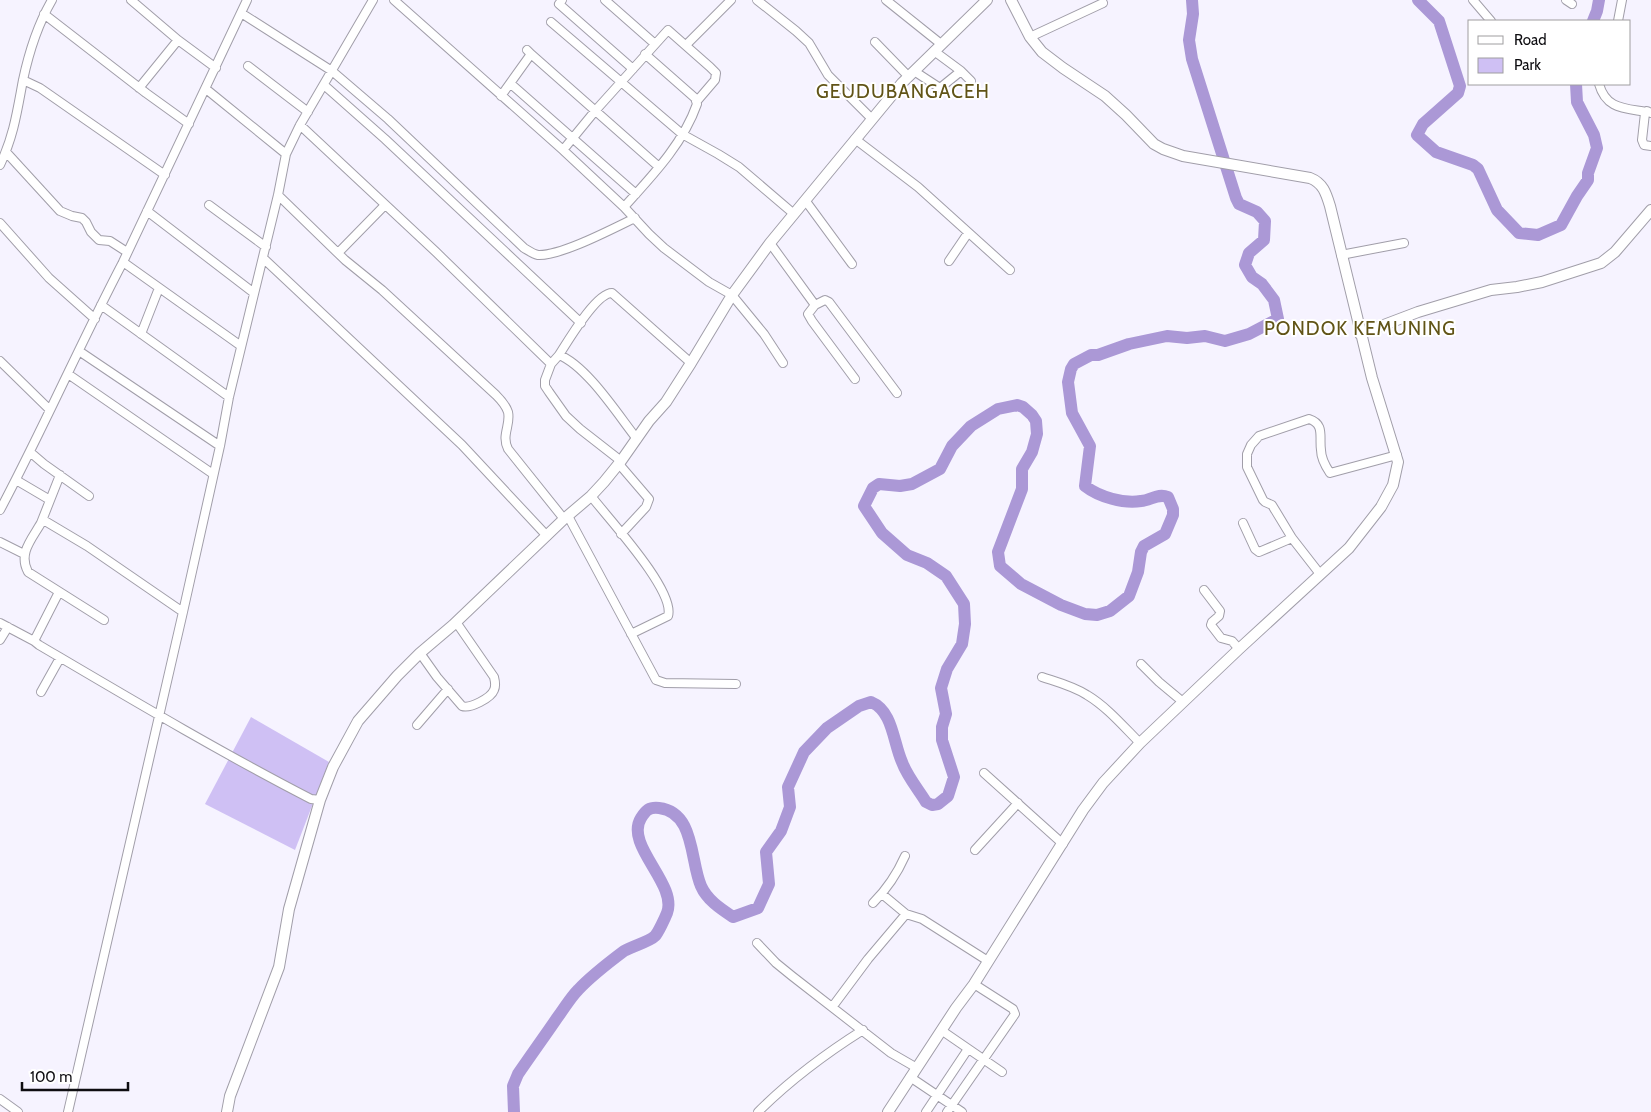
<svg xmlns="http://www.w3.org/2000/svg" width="1651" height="1112" font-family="Cabin,sans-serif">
  <rect width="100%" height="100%" fill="#f6f3ff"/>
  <path fill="#cfc0f4" d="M251,717L329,762L295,850L205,804Z"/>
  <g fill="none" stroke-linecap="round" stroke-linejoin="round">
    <path stroke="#ab98d6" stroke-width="12" d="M1418,0L1439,21L1460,86L1458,93L1423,124L1417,135L1436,152L1473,165L1478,169L1497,210L1519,233L1538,235L1561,225L1577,196L1588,180V173L1597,148L1594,135L1577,102L1576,84
      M1593,21L1597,11L1599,0
      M514,1112L513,1086L518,1074C531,1055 544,1037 557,1018C564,1009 570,998 578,990C591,976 608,963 624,951C632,946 649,942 655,936C658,933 665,918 667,913C678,884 624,845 641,818C646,810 649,807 659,808C695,812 690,861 701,886C707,900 721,909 733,917L758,908L769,884L766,852L781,831L790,807L788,787L804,752L827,728L859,706L871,702C893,711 893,742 902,762C907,776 918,789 926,802L932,805L938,804L948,796L954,777L942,740V727L946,714L941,688L947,669L962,644L965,624L964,604L946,576L927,563L907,555L882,533L864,506L873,488L879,484L900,486L912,484L940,469L952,446L971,426L998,409L1017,405L1023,407L1032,415L1036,421L1037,434L1032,452L1022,469V489L998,552L1000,566L1021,584L1061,605L1085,614L1097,615L1110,611L1129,596L1138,572L1141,552L1144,546L1165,534L1173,515V509L1168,497C1158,493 1151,500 1141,501C1124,504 1099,497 1085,486L1090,446L1072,413L1068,382L1071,369L1074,364L1091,355H1098L1129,344L1167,336L1187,338L1205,336L1225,341L1249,334L1278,319L1274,300L1262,284L1252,277L1245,265L1249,253L1264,240L1265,221L1257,212L1239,204L1236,198L1192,59L1189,40L1193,14L1192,0"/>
    <g stroke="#a19ea9" stroke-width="10">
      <path id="street" d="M131,0L178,40L216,68
        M394,0L563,150L624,207L649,234L664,248L709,282L732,295L764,334L783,363
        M562,0L559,4L633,69
        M605,0L655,44
        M757,0L796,31L809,43L828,75L872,119
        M886,0L941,44
        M1473,0L1491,21
        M1566,0L1572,4
        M241,13L332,71L388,119L524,248C529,251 533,254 538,255C561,256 612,229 635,218
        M44,14L146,93L189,124
        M1618,21L1622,0
        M551,22L682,134L718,154L739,167L794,214
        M1030,37L1103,3
        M875,42L909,77
        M686,45L731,0
        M934,51L961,71L971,81
        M531,54L659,167
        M248,66L308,112
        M914,71L940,88L961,71
        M23,80L40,88L165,175
        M511,84L636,194
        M1599,84C1606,109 1624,108 1646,112
        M324,85L385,139L581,323
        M139,88L178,40
        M206,89L286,154
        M501,96L531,54L527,50
        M1651,113L1647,111L1645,113L1642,140L1644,145L1651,146
        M300,125L436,252L551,364L559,355C587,366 618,415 637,439
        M855,139L918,187L1010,270
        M563,150L595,111L668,30L710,67L716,73L715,80L697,101
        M6,152L60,211L72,216L82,218L86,222L91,232L99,240L110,241L127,252
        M0,165C14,135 17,112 23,80C29,52 38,24 52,0
        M278,195L345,260L382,290L496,395C501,400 506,406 508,412C511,425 501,435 508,449L564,519
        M805,200L852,264
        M209,205L266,247
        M624,207C652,176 683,144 697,104L695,98L645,54
        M147,211L254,293
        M0,223L49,278L95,319
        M770,243L815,305
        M338,253L385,205
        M1341,255L1404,243
        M263,258L462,445L547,536
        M949,261L968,233
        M123,262L241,346
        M101,305L229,397
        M141,334L159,288
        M79,351L220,446
        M559,355C568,341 596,293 612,293L691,363
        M0,361L50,410
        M551,364L545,380V386L549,392L566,416L580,429L621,461
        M68,374L213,474
        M855,379L812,321L808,314L815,305L825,300L829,302L897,393
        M30,452L44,464L89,496
        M619,464L649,499L646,507L621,534
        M16,480L50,500
        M591,496C607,517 676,591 668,616L631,634
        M0,510C43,429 80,344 123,262L247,0
        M568,516L656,680L665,683L736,684
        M41,523L60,475
        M1243,523L1255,549L1259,552L1292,538
        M0,542L24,554
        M1320,574L1292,538L1272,505L1265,502L1263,500L1247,467V454L1251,445L1259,436L1309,419C1325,424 1319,437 1321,450C1321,458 1326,467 1330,473L1397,455
        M1204,590L1220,611L1219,616L1212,622L1211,625L1221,638L1232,641L1239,649
        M104,620L28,572C18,553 32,539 41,523L45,521L87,546L183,612
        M0,623L34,641L39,645C129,698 218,751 311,799L320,800
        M0,640L8,627
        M34,641L59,592
        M420,653L437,677L462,706C470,709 491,698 494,690C496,686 495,681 494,677L456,622
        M1141,664L1159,682L1183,702
        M1042,677C1057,682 1073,686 1087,695C1107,707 1123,726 1140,743
        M41,692L60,658
        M417,725L448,689
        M984,773L1063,844
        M975,850L1018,803
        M882,894L906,914L922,919L988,961
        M873,903C887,889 897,874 905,856
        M757,943L776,963L792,976L891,1053L917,1068
        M833,1006L868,959L906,914
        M941,1030L1002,1072
        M910,1077L962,1112
        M0,1099L18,1112
        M68,1112L183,612L220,446L229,397L278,195L286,154L300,125L373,0
        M758,1112C790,1080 825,1054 863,1030
        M926,1112L968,1049
        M947,1112L1015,1014L1013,1009L974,984"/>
    </g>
    <g stroke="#a19ea9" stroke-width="12">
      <path id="secondary" d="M1360,334L1418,312L1491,290L1517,287L1542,282L1601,263L1615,252L1651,210
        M227,1112L230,1096L279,967L289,909L320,800L333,767L358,721L397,676L420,653L453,625L564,519L591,496L604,482L621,461L649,421L666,402L691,363L732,295L770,243L902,83L987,0
        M888,1112L956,1008L974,984L1083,810L1103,783L1140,743L1239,649L1349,548L1381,507L1393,485L1398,462L1372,378L1330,206C1326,193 1323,183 1310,178L1183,156L1163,149L1154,144L1126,115L1105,96L1063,68L1042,52L1030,37L1011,0"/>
    </g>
    <use href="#street" stroke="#fff" stroke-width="8"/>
    <use href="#secondary" stroke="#fff" stroke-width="10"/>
  </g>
  <g text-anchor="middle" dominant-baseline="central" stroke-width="4" stroke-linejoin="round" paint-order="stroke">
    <g font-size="19" letter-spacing="1" fill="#615417" stroke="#fff">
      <text x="903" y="91">GEUDUBANGACEH</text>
      <text x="1360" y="328">PONDOK KEMUNING</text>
    </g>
  </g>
  <rect x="1468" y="20" width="162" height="65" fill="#ffffff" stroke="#9f9ea0"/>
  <rect x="1478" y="36" width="25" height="8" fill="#ffffff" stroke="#9f9ea0"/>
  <text x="1514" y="45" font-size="15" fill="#0e0d11">Road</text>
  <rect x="1478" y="58" width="25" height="15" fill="#cfc0f4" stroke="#9f9ea0"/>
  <text x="1514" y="70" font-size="15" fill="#0e0d11">Park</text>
  <path d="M22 1082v8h106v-8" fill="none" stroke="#0e0d11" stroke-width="2.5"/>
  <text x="30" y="1082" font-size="15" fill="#0e0d11" stroke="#ffffff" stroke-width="4" paint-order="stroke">100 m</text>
</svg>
